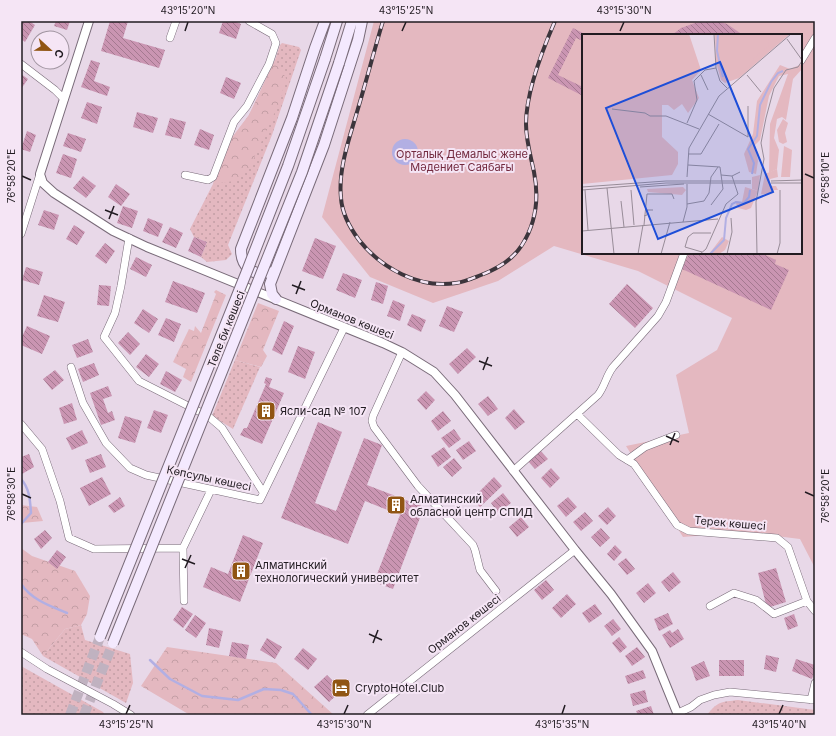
<svg xmlns="http://www.w3.org/2000/svg" width="836" height="736" font-family="Inter,sans-serif">
  <defs>
    <pattern id="grass-dots" width="8" height="8" patternUnits="userSpaceOnUse"><rect width="8" height="8" fill="#e4b8c0"/><path d="M2 2h.1M6 6h.1" fill="none" stroke="#c39ea5" stroke-width="1.8" stroke-linecap="round"/></pattern>
    <pattern id="forest-crowns" width="20" height="18" patternUnits="userSpaceOnUse"><rect width="20" height="18" fill="#e4b8c0"/><path d="M2 6a3 3 0 1 1 6 0M12 15a3 3 0 1 1 6 0" fill="none" stroke="#c39ea5"/></pattern>
    <pattern id="building-back-hatch" width="6" height="6" patternUnits="userSpaceOnUse"><rect width="6" height="6" fill="#ca95b2"/><path d="M-1 5l2 2M0 0l6 6M5-1l2 2" fill="none" stroke="#a47990"/></pattern>
  </defs>
  <rect width="100%" height="100%" fill="#e8d8e8"/>
  <path fill="url(#grass-dots)" d="M282,43L299,47L301,50L272,135L228,245L232,254L226,260L207,262L201,257L207,242L194,237L190,229L213,184L231,139L249,115L275,60L280,45Z
    M235,360L260,367L233,429L212,416Z
    M81,625L85,640L130,654L133,683L126,703L43,656L65,629Z
    M21,666L103,712L105,715H21Z
    M738,700L815,710V715H707C718,701 721,702 738,700Z"/>
  <path fill="url(#forest-crowns)" d="M275,60L286,78L280,101L249,169L234,181L213,184L231,139L249,115Z
    M216,290L226,295L191,382L183,377L186,369L173,362L189,329L194,331L195,326L201,333L216,294L214,292Z
    M258,303L279,311L263,350L267,356L261,367L235,360Z
    M21,505L37,507L43,521L22,523L21,526Z
    M21,548L32,556L75,571L90,596L87,614L81,625L65,629L43,656L32,639L21,634Z
    M167,647L276,663L334,715H190L141,686Z"/>
  <path fill="#e4b8c0" fill-rule="evenodd" d="M374,21H815V568L800,539L744,532L683,537L626,446L689,433L676,375L717,350L732,318L638,271L554,246L498,281L433,303L370,277L322,217ZM583,35H801V253H583Z"/>
  <path fill="#b2afe3" d="M392 152a13 13 0 1 1 26 0a13 13 0 1 1-26 0Z"/>
  <g fill="none" stroke-linecap="round" stroke-linejoin="round">
    <path stroke="#b2afe3" stroke-width="2.5" d="M21,479C30,489 30,501 31,513L21,524
      M21,584C32,600 50,606 67,613
      M150,660L170,679L202,696L238,700L264,689L281,690L293,694L312,715"/>
  </g>
  <path fill="url(#building-back-hatch)" d="M21,21H29L35,25L25,42L21,39Z
    M56,21H70L67,30L54,26Z
    M110,21H128L123,38L165,50L159,68L101,51Z
    M223,21H233L241,24L236,39L219,33Z
    M707,21H716L727,24L743,35H672L681,28L695,23Z
    M573,28L587,35H583V41L576,38L558,75L583,87V96L548,78Z
    M91,60L100,63L94,81L110,87L107,96L81,87Z
    M21,74L28,79L21,89Z
    M226,77L241,83L234,99L220,93Z
    M87,102L102,107L97,124L81,118Z
    M137,112L158,118L153,133L133,127Z
    M170,118L186,122L181,139L165,135Z
    M200,129L214,135L209,150L194,145Z
    M27,131L36,135L30,152L21,149Z
    M68,133L86,139L81,152L63,146Z
    M63,154L77,159L71,178L56,173Z
    M83,176L96,186L86,198L73,188Z
    M116,184L130,194L121,206L108,197Z
    M123,206L138,211L132,228L117,223Z
    M44,210L59,215L54,230L38,225Z
    M148,218L163,224L158,237L143,231Z
    M74,225L85,232L77,245L66,239Z
    M170,227L183,233L176,248L162,242Z
    M194,237L207,242L201,257L188,251Z
    M315,238L336,246L323,279L302,271Z
    M105,243L115,251L106,264L95,256Z
    M689,253H761L776,260L775,264L789,270L771,310L682,269Z
    M136,257L152,265L146,277L130,269Z
    M26,267L43,272L39,285L22,280Z
    M343,273L362,280L355,298L336,290Z
    M173,281L205,293L197,313L165,302Z
    M376,282L388,286L383,304L371,300Z
    M627,284L653,308L635,328L609,304Z
    M99,285L111,286L109,306L97,305Z
    M44,295L65,302L58,322L37,316Z
    M393,300L405,305L400,321L387,316Z
    M447,306L463,312L454,332L439,326Z
    M143,309L158,319L149,333L134,323Z
    M412,314L426,320L421,332L407,325Z
    M166,318L181,324L174,342L158,335Z
    M284,321L294,326L282,355L272,350Z
    M27,326L50,336L42,354L21,345V339Z
    M128,332L140,344L130,355L118,343Z
    M88,339L93,352L77,358L72,345Z
    M298,346L315,352L305,379L288,372Z
    M467,348L476,357L458,374L449,364Z
    M146,354L159,364L149,377L136,367Z
    M94,363L99,375L83,382L78,369Z
    M55,370L64,380L52,390L43,379Z
    M166,371L182,380L175,392L160,384Z
    M266,377L272,379L269,387L284,393L262,444L240,435L244,428H247L266,384L264,383Z
    M108,386L112,396L103,399L108,413L112,411L115,420L101,425L90,393Z
    M426,391L435,400L426,410L417,400Z
    M488,396L498,409L488,416L478,404Z
    M72,403L77,420L64,424L59,408Z
    M514,409L525,422L515,430L505,418Z
    M154,410L168,415L161,433L147,428Z
    M443,411L451,421L438,431L431,421Z
    M125,416L142,421L135,443L118,438Z
    M318,422L342,432L315,503L336,511L364,438L382,445L367,485L424,507L393,589L374,582L400,515L365,501L348,544L281,518Z
    M454,429L461,439L449,448L441,438Z
    M82,430L88,443L72,450L66,438Z
    M469,441L476,451L463,460L456,450Z
    M444,447L451,457L438,467L431,456Z
    M539,449L548,459L535,469L527,460Z
    M29,454L34,467L22,474L21,457Z
    M101,454L106,467L90,473L85,460Z
    M454,458L462,468L452,477L443,467Z
    M551,468L560,478L550,488L541,478Z
    M102,477L111,494L89,506L80,488Z
    M494,477L502,486L480,507L472,499Z
    M503,493L511,503L498,513L491,503Z
    M120,497L125,506L114,513L108,506Z
    M568,497L577,507L566,517L557,506Z
    M608,507L616,516L607,525L598,516Z
    M585,512L593,521L581,531L573,522Z
    M521,517L529,527L517,537L509,527Z
    M601,528L610,538L600,547L591,537Z
    M45,530L52,538L41,549L34,539Z
    M243,535L263,543L240,602L203,587L211,567L228,574Z
    M615,545L622,552L614,561L607,554Z
    M57,550L66,557L57,569L48,562Z
    M626,558L635,569L627,575L618,564Z
    M776,568L786,602L767,608L758,573Z
    M673,572L681,582L669,592L661,582Z
    M546,580L554,590L542,600L534,590Z
    M648,583L656,593L644,603L636,593Z
    M567,594L576,604L561,618L552,608Z
    M595,604L602,614L589,623L582,613Z
    M182,607L193,614L183,628L173,620Z
    M668,613L673,624L659,631L654,619Z
    M794,614L798,626L788,630L784,618Z
    M195,615L206,623L196,638L185,630Z
    M613,619L621,629L612,636L604,626Z
    M209,628L223,631L219,648L206,645Z
    M678,629L684,639L670,648L662,635L670,630L672,633Z
    M619,637L627,647L620,653L612,643Z
    M267,638L282,647L275,659L260,650Z
    M232,642L249,645L246,659L229,656Z
    M637,647L645,657L632,666L625,656Z
    M303,648L317,659L308,670L294,659Z
    M766,655L779,658L776,672L764,669Z
    M796,659L815,665V670L812,679L792,671Z
    M719,660H744V676H719Z
    M704,661L710,676L696,681L691,667Z
    M643,670L646,678L628,684L625,676Z
    M327,675L342,690L329,702L314,687Z
    M645,690L648,702L633,706L630,694Z
    M651,706L654,715H638L636,711Z"/>
  <g fill="none" stroke-linecap="round" stroke-linejoin="round">
    <path stroke="#c0b2c0" stroke-width="10" stroke-dasharray="10 5" stroke-linecap="butt" d="M70,715L100,637
      M84,715L113,643"/>
    <g stroke="#796b79" stroke-width="8">
      <path id="minor" d="M170,38L176,21
        M801,61L815,38
        M21,64L55,90L64,99
        M185,175L208,180L213,177L234,122L247,106L269,64L276,43L272,34L249,21
        M21,234L40,174
        M129,238L121,286L115,313L104,337L139,381L208,416L222,428L263,492
        M402,352L373,416L372,421L374,427L418,486L473,545L475,550L480,570L496,591
        M71,367L83,403L106,443L130,468L146,475L260,500L344,328
        M577,414L619,455L634,464L677,525L689,531L777,538L788,547L807,601L815,611
        M21,424L42,449L60,501L69,538L94,549L183,548
        M627,460L645,447L676,435
        M513,471L598,395C605,386 606,376 613,367L658,316L666,302L684,253
        M184,601L183,548L211,490
        M710,606L734,593L756,600L774,614L807,601
        M21,652L47,669L113,704L131,715
        M811,700L815,683
        M678,713L691,707L700,700L714,695L730,692L815,700
        M367,715L575,550"/>
    </g>
    <g stroke="#796b79" stroke-width="10">
      <path id="tertiary" d="M89,21L40,174L43,183L54,193L113,231L147,247L383,343L402,352L434,372L455,395L575,550L611,594L652,651L678,715"/>
    </g>
    <g stroke="#796b79" stroke-width="12">
      <path id="secondary" d="M325,59L337,21
        M339,63L352,21
        M269,272C251,277 241,265 241,249L292,118L315,48L325,21
        M276,299L272,294L270,284L324,145L358,40L362,21"/>
    </g>
    <use href="#minor" stroke="#fff" stroke-width="7"/>
    <use href="#tertiary" stroke="#fff" stroke-width="8"/>
    <use href="#secondary" stroke="#f4e9fe" stroke-width="10"/>
    <g stroke="#3c353c" stroke-width="4">
      <path id="rail" d="M383,21C374,51 366,82 357,112C349,139 338,170 341,198C342,213 350,228 359,240C381,268 419,289 456,283C464,282 473,278 481,275C497,269 513,259 522,245C536,223 539,197 534,172C531,157 526,141 526,124C526,92 542,51 555,21"/>
    </g>
    <use href="#rail" stroke="#f5e5f5" stroke-width="2.5" stroke-dasharray="8" stroke-linecap="butt"/>
    <g stroke="#796b79" stroke-width="12" stroke-linecap="butt">
      <path id="secondary-bridge" d="M100,637L247,271L288,166L325,59
        M113,643L302,172L339,63"/>
    </g>
    <use href="#secondary-bridge" stroke="#f4e9fe" stroke-width="10"/>
  </g>
  <path fill="none" stroke="#211b21" stroke-width="1.5" d="M185,31L188,22M402,31L406,22M620,31L624,22M805,174L814,178M22,176L31,180M105,210L118,215M109,219L114,206M292,285L305,290M296,294L301,281M479,361L492,366M483,370L488,357M666,436L679,442M670,445L675,433M805,492L814,496M22,494L31,498M182,559L195,564M185,568L191,555M369,634L382,640M373,643L378,630M126,714L130,705M344,714L348,705M562,714L565,705M779,714L783,705"/>
  <defs>
    <g id="building-square" transform="scale(1)"><rect x="-9" y="-9" width="18" height="18" rx="4" fill="#905513" stroke="#f5e5f5"/><path d="M-4-6H4V6H1V3H-1V6H-4ZM-2.5-4.3h1.7v1.8h-1.7ZM.8-4.3h1.7v1.8H.8ZM-2.5-1h1.7V.8h-1.7ZM.8-1h1.7V.8H.8Z" fill="#fff"/></g>
    <g id="hotel-square" transform="scale(1)"><rect x="-9" y="-9" width="18" height="18" rx="4" fill="#905513" stroke="#f5e5f5"/><path d="M-6-4.5h1.5V1H6V5H4.5V3h-9V5H-6ZM-4 0a1.8 1.8 0 1 1 3.6 0ZM.5 0V-2.5h3Q6-2.5 6 0Z" fill="#fff"/></g>
  </defs>
  <g fill-rule="evenodd">
    <use href="#building-square" x="266" y="411"/>
    <use href="#building-square" x="396" y="505"/>
    <use href="#building-square" x="241" y="571"/>
    <use href="#hotel-square" x="341" y="688"/>
  </g>
  <g text-anchor="middle" dominant-baseline="central" stroke-width="4" stroke-linejoin="round" paint-order="stroke">
    <g font-size="11" fill="#732a3f" stroke="#f5e5f5">
      <text x="462" y="154">Орталық Демалыс және<tspan x="462" dy="13">Мәдениет Саябағы</tspan></text>
    </g>
    <g font-size="11" fill="#211b21" stroke="#f5e5f5">
      <text transform="translate(352 319) rotate(22)">Орманов көшесі</text>
      <text transform="translate(226 329) rotate(-68)">Төле би көшесі</text>
      <text transform="translate(209 478) rotate(12)">Көпсулы көшесі</text>
      <text transform="translate(730 523) rotate(5)">Терек көшесі</text>
      <text transform="translate(464 624) rotate(-38)">Орманов көшесі</text>
    </g>
    <g font-size="11" fill="#211b21" stroke="#f5e5f5" text-anchor="start">
      <text x="280" y="411">Ясли-сад № 107</text>
      <text x="410" y="499">Алматинский<tspan x="410" dy="13">обласной центр СПИД</tspan></text>
      <text x="255" y="565">Алматинский<tspan x="255" dy="13">технологический университет</tspan></text>
      <text x="355" y="688">CryptoHotel.Club</text>
    </g>
  </g>
  <g transform="translate(582 34)">
    <rect width="220" height="220" fill="#e8d8e8"/>
    <path d="M133,0H208L157,44L143,49L139,46L134,28ZM195,135L196,143L188,145V152H194L196,156H192L186,161L179,160L183,140ZM178,141L176,157L170,155V143ZM101,153L104,156L100,161L66,158L65,155Z" fill="#e4b8c0"/>
    <path d="M134,0H186L187,12L176,20L171,26L172,30L162,40L145,43L135,25ZM220,30V35L211,45L204,86L200,83L195,85L192,104L197,116L195,135L187,139L188,90L206,40L197,42L187,62L178,106L173,111L176,127L174,140L167,138L162,120L171,100L175,67L198,31L208,35ZM201,85L206,89L203,99L205,108L201,110L197,108L195,96ZM202,112L210,116L208,143H199ZM163,153L176,157L169,174L164,176L156,174L153,167L160,168ZM140,203L147,207L143,216L137,220H127Z" fill="#e4b8c0"/>
    <path d="M0,0H107L119,36L110,46L117,64L106,79L100,70L92,76L86,71H80V103L96,118V130L90,141L0,150Z" fill="#e4b8c0"/>
    <path fill="none" stroke="#b2afe3" stroke-width="2" d="M136,0L135,17L141,43M170,140L172,129L166,115L175,102L178,71L189,48L196,39L201,37M128,220L142,206L144,184L150,170L154,168L162,169L167,163L168,156"/>
    <path fill="none" stroke="#988c98" stroke-width="1" d="M132,0L134,34L138,47L145,54M205,5L220,26M119,41L126,56M165,41L179,58M30,75L63,79L68,82H84L117,95M126,80L166,103V72M105,89L115,66L112,47L123,36L134,34M106,120H119L137,90M106,131L138,133L141,155L129,171M139,141L150,142L158,138M105,143L107,114L137,62L209,0M189,147L220,146M189,149H220M0,153L84,147H169M58,153L102,150M25,154L32,220M0,156L84,149H169M3,156L6,196M49,156L52,191M39,167L42,193M105,170L122,167L127,159L129,143L136,133M62,182L65,181V176H71M101,188L105,173V150M62,191L65,160H90L92,165M0,197L136,185M120,218L103,213L106,203L111,199H129M56,220L61,191M79,220L88,188M118,220L124,215L144,170L156,160L150,142M145,220L150,198L149,184M175,220L174,168L182,125L179,109L184,84L192,54L204,36L216,33L220,27M195,220L198,209V156"/>
    <path fill="#1d4ed8" fill-opacity="0.15" stroke="#1d4ed8" stroke-width="2" d="M138,28L191,158L76,205L24,74Z"/>
    <rect width="220" height="220" fill="none" stroke="#211b21" stroke-width="2"/>
  </g>
  <rect width="836" height="736" fill="none" stroke="#f5e5f5" stroke-width="44"/>
  <g transform="translate(50 50) rotate(112)"><circle r="19" fill="#f5e5f5" stroke="#a094a0"/>
  <path d="M0-3L7 15L0 10L-7 15Z" fill="#905513"/>
  <text y="-6" font-size="11" font-weight="bold" text-anchor="middle" fill="#211b21">С</text>
  </g>
  <rect x="22" y="22" width="792" height="692" fill="none" stroke="#211b21" stroke-width="1.5"/>
  <g font-size="10" text-anchor="middle" fill="#211b21">
    <text x="188" y="14">43°15'20"N</text>
    <text x="406" y="14">43°15'25"N</text>
    <text x="624" y="14">43°15'30"N</text>
    <text transform="translate(11 176) rotate(-90)" y="4">76°58'20"E</text>
    <text transform="translate(825 178) rotate(-90)" y="4">76°58'10"E</text>
    <text transform="translate(11 494) rotate(-90)" y="4">76°58'30"E</text>
    <text transform="translate(825 496) rotate(-90)" y="4">76°58'20"E</text>
    <text x="126" y="728">43°15'25"N</text>
    <text x="344" y="728">43°15'30"N</text>
    <text x="562" y="728">43°15'35"N</text>
    <text x="779" y="728">43°15'40"N</text>
  </g>
</svg>
